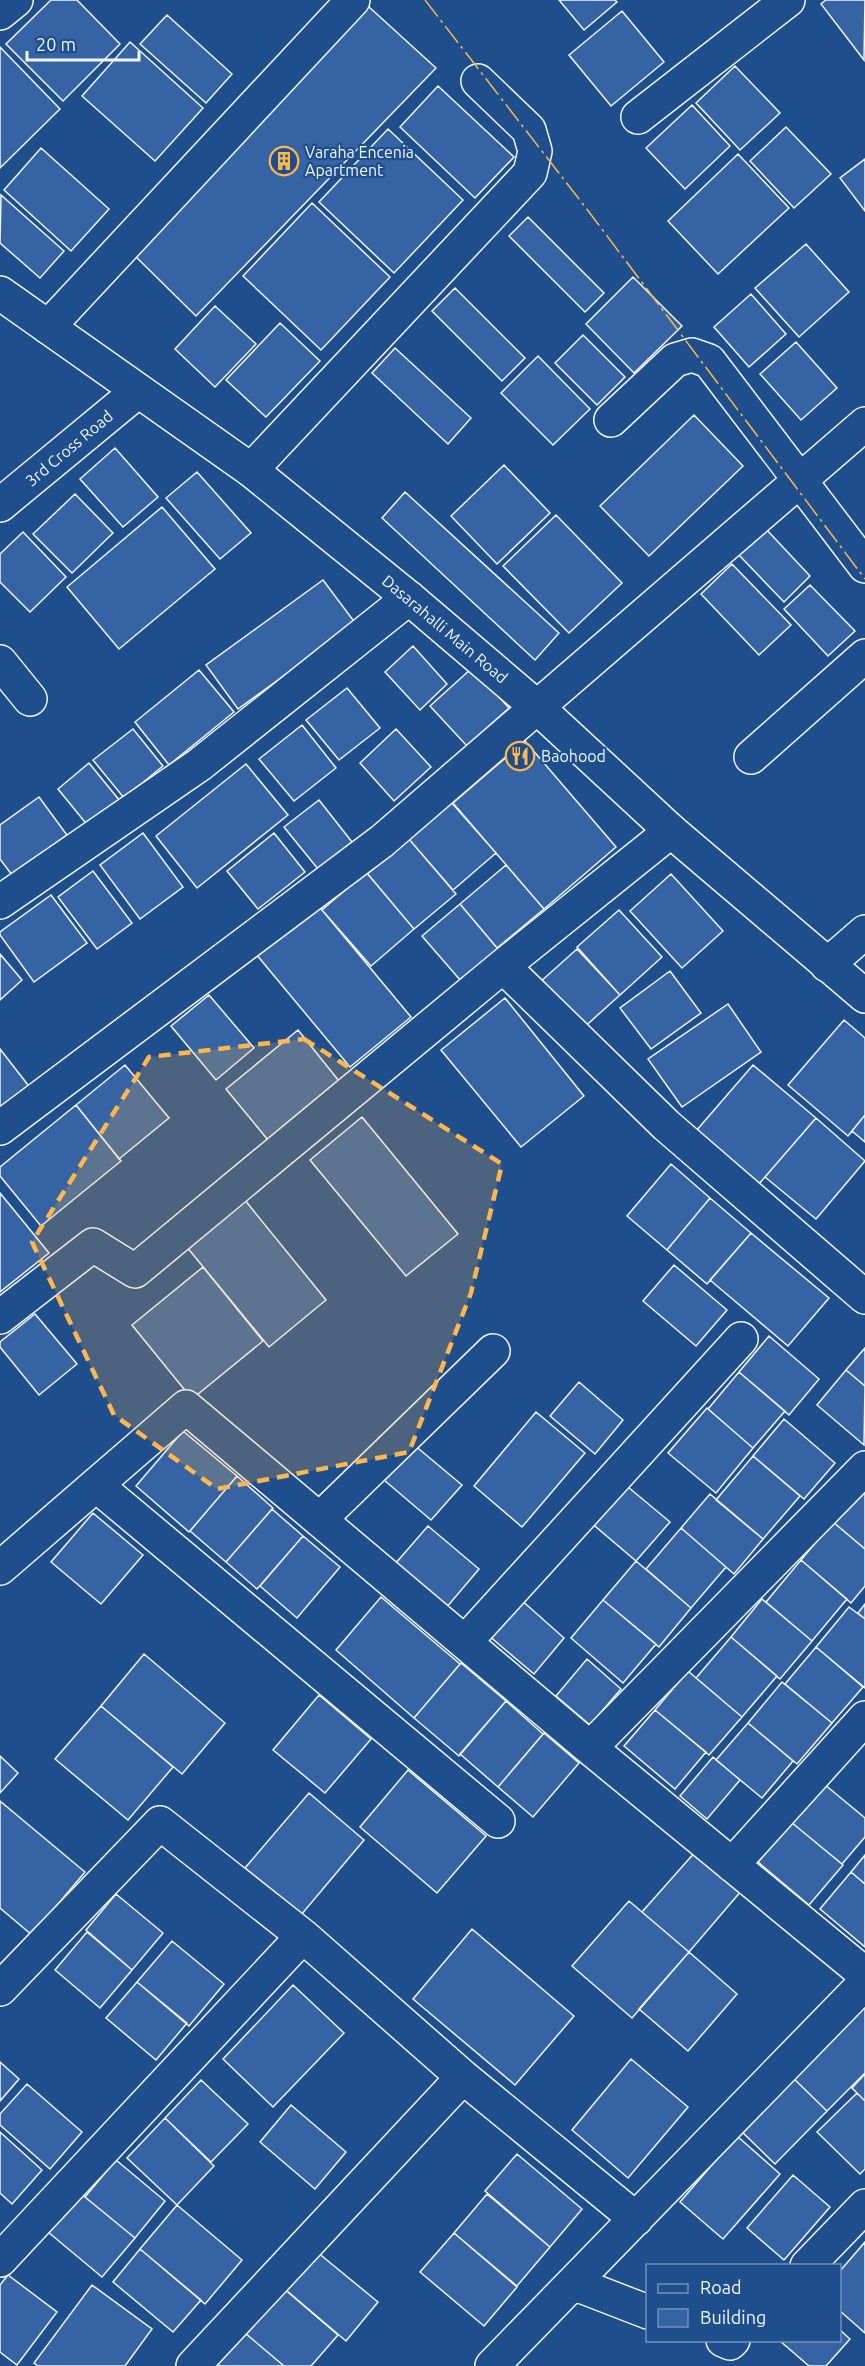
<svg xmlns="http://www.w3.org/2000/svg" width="865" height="2366" font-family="Ubuntu,sans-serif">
  <rect width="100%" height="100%" fill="#1f4e8c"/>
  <path fill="#3563a3" stroke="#f2f6ff" stroke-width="1.5" d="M51,0H77L120,44L63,101L6,44Z
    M559,0H615L617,2L584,30Z
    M826,0H865L864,60L821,4Z
    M368,6L436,68L196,316L133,254Z
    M622,11L664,62L611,106L569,55Z
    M167,15L232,74L206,103L140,44Z
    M130,42L203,108L155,161L82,96Z
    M0,47L60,109L0,168Z
    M735,66L780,113L740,150L696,103Z
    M438,86L514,157L475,198L400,127Z
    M692,105L730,146L685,189L646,148Z
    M786,127L831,174L794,208L750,161Z
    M388,129L463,200L394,273L319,202Z
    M41,148L109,209L71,251L4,190Z
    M738,154L789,208L718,274L668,221Z
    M865,159V211L840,178Z
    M1,195L64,251L40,278L0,243Z
    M312,203L390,277L321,350L243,276Z
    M528,217L604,293L585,312L509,236Z
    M806,244L849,292L799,337L755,288Z
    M633,277L682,326L634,373L586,324Z
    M455,288L525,358L502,381L432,311Z
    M751,294L786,334L749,367L714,327Z
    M215,306L256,344L215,387L175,349Z
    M280,323L320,361L266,417L226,380Z
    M583,335L625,377L597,405L555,363Z
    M796,342L837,388L801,420L760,374Z
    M395,348L471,418L448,444L372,373Z
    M538,356L590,409L553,445L501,393Z
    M694,415L743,466L649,556L600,506Z
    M115,448L158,497L123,527L80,479Z
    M504,465L550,513L497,564L451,516Z
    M197,472L251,533L220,559L166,498Z
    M405,492L559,633L535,660L382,518Z
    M75,494L113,533L72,573L33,534Z
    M162,507L215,569L119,649L67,587Z
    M556,515L622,583L569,633L503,566Z
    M765,528L810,576L784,602L738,554Z
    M23,532L66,577L30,612L0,582V554Z
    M732,564L791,625L759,655L701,594Z
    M323,580L356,624L238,709L206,665Z
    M810,585L855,631L828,656L784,609Z
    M413,646L447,684L420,710L385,672Z
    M472,668L509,708L467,746L430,706Z
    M199,670L234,712L169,765L135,722Z
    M347,688L380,728L339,760L306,720Z
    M302,725L336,768L294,801L259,759Z
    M133,729L163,766L124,798L93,760Z
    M396,729L431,767L394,801L360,763Z
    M525,741L616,847L544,909L453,803Z
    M89,763L120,801L89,827L58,789Z
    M246,764L288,815L197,888L156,836Z
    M39,797L67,835L12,875L0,859V825Z
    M319,800L352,842L318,869L284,827Z
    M451,802L496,853L453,890L408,838Z
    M143,833L183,887L140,919L100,865Z
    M274,833L305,872L258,909L227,871Z
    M408,838L456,894L414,929L367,873Z
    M506,865L544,909L497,948L460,904Z
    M93,871L132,923L97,949L58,897Z
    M366,872L414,929L371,966L322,910Z
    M671,874L723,931L682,968L630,911Z
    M51,895L87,943L34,982L0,935V932Z
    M317,904L411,1017L350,1067L256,954Z
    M460,904L498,949L461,981L422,936Z
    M619,910L662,957L620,995L577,947Z
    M577,949L620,995L581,1030L539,983Z
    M0,954L22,980L0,1000Z
    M670,971L701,1013L651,1049L620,1008Z
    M209,995L254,1048L216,1080L171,1026Z
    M505,998L584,1096L521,1147L441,1050Z
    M728,1004L761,1052L682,1107L648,1059Z
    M844,1020L865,1038V1115L848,1136L788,1085Z
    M298,1030L339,1081L268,1140L226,1089Z
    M0,1049L35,1094L0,1122Z
    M125,1065L169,1118L119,1159L76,1105Z
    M753,1065L816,1118L758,1185L696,1131Z
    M76,1105L121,1161L41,1226L0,1176V1167Z
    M865,1115V1142L852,1131Z
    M362,1117L458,1234L406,1276L310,1160Z
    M816,1118L865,1161L816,1219L765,1177Z
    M671,1164L710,1198L667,1250L627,1216Z
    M0,1193L49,1253L0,1292Z
    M710,1198L751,1233L707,1284L667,1250Z
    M244,1199L326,1300L269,1347L186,1246Z
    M751,1233L829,1298L788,1346L710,1280Z
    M674,1265L727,1310L696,1346L643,1301Z
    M203,1267L263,1341L192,1399L132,1325Z
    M35,1314L77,1364L39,1395L0,1347V1342Z
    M769,1336L819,1379L789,1415L739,1372Z
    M865,1348V1386L846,1370Z
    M846,1370L865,1386L864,1445L817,1405Z
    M739,1372L785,1411L753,1448L708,1409Z
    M579,1382L623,1420L595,1454L550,1416Z
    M707,1408L753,1448L716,1493L668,1453Z
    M536,1412L585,1453L522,1527L474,1486Z
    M784,1419L835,1463L804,1499L753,1456Z
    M183,1431L237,1476L189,1532L136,1486Z
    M413,1444L462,1485L431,1520L384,1480Z
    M753,1456L800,1496L763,1539L716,1500Z
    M237,1476L273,1508L226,1562L190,1531Z
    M622,1482L670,1522L636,1561L589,1521Z
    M865,1492V1549L833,1522Z
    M710,1494L763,1539L734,1574L681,1528Z
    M272,1509L303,1536L257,1589L226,1562Z
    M93,1513L143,1555L101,1604L51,1562Z
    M833,1522L865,1549V1586L851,1603L801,1560Z
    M428,1526L479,1569L446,1608L395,1564Z
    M681,1528L726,1567L691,1608L646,1569Z
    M303,1536L340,1567L297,1618L260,1586Z
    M801,1560L847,1599L812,1641L766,1602Z
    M636,1561L691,1608L659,1647L603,1600Z
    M381,1597L460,1664L414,1718L336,1650Z
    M519,1598L564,1638L534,1674L488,1635Z
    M762,1599L812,1641L780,1679L731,1637Z
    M603,1600L656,1644L623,1683L571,1638Z
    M865,1604V1619L858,1613Z
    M849,1607L865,1619V1688L816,1647Z
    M731,1637L777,1676L742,1717L696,1678Z
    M816,1647L863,1687L832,1723L785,1684Z
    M144,1654L225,1723L182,1774L101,1706Z
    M587,1659L621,1689L590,1725L556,1696Z
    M461,1663L506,1701L459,1756L414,1718Z
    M688,1671L742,1717L709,1755L655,1710Z
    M782,1682L832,1723L797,1764L748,1723Z
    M319,1695L371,1739L325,1793L273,1750Z
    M506,1701L543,1734L498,1787L460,1754Z
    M101,1706L173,1767L128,1820L55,1759Z
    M655,1710L706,1752L675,1789L624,1746Z
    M748,1723L793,1761L762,1798L716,1760Z
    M544,1733L579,1763L533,1817L498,1787Z
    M0,1756L18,1773L0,1793Z
    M713,1757L740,1780L707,1819L680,1796Z
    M408,1770L486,1836L437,1893L360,1827Z
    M824,1784L865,1818V1837L842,1864L791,1822Z
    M309,1793L364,1840L301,1915L245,1868Z
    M0,1801L85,1872L32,1935L0,1908Z
    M791,1822L843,1865L809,1905L758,1862Z
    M696,1851L742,1890L689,1952L642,1912Z
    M865,1855V1884L851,1872Z
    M851,1872L865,1884V1947L820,1909Z
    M116,1894L163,1933L132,1970L86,1930Z
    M629,1901L689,1952L632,2018L572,1966Z
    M472,1929L574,2016L515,2085L413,1999Z
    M87,1932L132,1970L100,2008L55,1970Z
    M172,1941L224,1984L189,2026L137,1982Z
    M689,1952L737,1994L688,2051L639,2009Z
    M137,1982L187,2023L156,2060L106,2018Z
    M293,1985L344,2033L273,2107L223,2059Z
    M860,2004L865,2009V2073L827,2111L790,2075Z
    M631,2059L688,2107L628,2178L572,2130Z
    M0,2062L19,2079L0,2101Z
    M865,2074V2101L852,2088Z
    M790,2075L827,2111L775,2164L738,2128Z
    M201,2080L248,2124L211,2162L165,2118Z
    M27,2084L82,2132L50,2169L0,2125V2114Z
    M857,2093L865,2101V2169L860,2174L817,2132Z
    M291,2105L346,2152L315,2189L260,2142Z
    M165,2118L214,2166L177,2205L127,2158Z
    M0,2132L42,2170L12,2204L0,2193Z
    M737,2136L780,2174L723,2239L680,2202Z
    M517,2154L582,2209L550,2247L485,2191Z
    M116,2160L165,2201L135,2238L85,2197Z
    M793,2175L830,2207L784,2260L747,2228Z
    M80,2193L135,2238L102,2277L48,2232Z
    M487,2194L550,2247L517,2286L454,2233Z
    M177,2205L242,2260L205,2304L140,2249Z
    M454,2233L517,2287L484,2326L420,2272Z
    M865,2242V2333L840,2311V2271Z
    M140,2249L201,2300L173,2332L113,2282Z
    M317,2252L378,2302L346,2341L286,2290Z
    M8,2275L57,2312L17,2365L0,2352V2285Z
    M92,2285L152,2329L125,2366H38L34,2363Z
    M283,2288L338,2335L311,2366H284L245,2333Z
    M840,2330L850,2339L826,2366H809L779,2340H840Z
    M245,2333L284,2366H220L215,2362Z"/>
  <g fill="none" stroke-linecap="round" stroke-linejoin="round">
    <g stroke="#f2f6ff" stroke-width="36">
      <path id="street" d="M0,13L16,0
        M638,117L788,0
        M48,327L353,0
        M611,420L675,360L692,355L709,361L865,566
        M251,470L530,173L535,151L529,130L478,81
        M0,505L138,391
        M0,662L30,699
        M751,757L865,656
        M0,902L199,765L409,598
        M827,965L865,932
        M503,966L666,1125L865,1297
        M0,1128L382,841L865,424
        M0,1317L93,1245L135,1271L503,966L671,831
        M96,1485L498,1821
        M320,1519L493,1351
        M0,1568L186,1407L590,1748L865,1974
        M465,1642L741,1339
        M590,1748L865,1468
        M732,1865L865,1718
        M0,1989L160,1823L303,1936L463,2077L636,2219
        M0,2260L303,1936
        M807,2266L865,2206
        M573,2283L648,2312
        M723,2340L730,2343L733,2340
        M193,2366L463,2077
        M492,2366L865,1983"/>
    </g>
    <g stroke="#f2f6ff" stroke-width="36">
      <path id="secondary" d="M0,293L251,470L409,598L537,707L671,831L865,996"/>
    </g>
    <use href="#street" stroke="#1f4e8c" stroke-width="33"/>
    <use href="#secondary" stroke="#1f4e8c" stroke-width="33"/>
    <path stroke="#ffb74d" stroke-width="1.5" stroke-dasharray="21 4.5 3 4.5" stroke-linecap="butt" d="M425,0L586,208L865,579"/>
  </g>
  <path fill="#ffb74d" fill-opacity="0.2" stroke="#ffb74d" stroke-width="4.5" stroke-dasharray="12 8" stroke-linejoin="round" d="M304,1039L502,1164L471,1293L409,1452L217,1489L114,1415L32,1242L149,1057Z"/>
  <defs>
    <g id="building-ring" transform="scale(1.5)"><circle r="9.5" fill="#1f4e8c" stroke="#ffb74d" stroke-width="1.5"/><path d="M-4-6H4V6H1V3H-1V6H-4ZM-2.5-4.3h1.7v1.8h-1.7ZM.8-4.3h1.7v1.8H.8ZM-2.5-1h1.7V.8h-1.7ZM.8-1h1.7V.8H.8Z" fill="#ffb74d"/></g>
    <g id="restaurant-ring" transform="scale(1.5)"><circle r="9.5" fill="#1f4e8c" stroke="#ffb74d" stroke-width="1.5"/><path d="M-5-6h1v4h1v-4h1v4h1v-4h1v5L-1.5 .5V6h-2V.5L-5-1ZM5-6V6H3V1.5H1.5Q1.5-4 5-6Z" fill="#ffb74d"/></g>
  </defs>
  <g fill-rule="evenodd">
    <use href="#building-ring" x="284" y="161"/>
    <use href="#restaurant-ring" x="520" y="756"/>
  </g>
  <g text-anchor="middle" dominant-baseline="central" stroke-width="4.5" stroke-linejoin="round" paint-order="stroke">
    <g font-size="16" fill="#f2f6ff" stroke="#1f4e8c" text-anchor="start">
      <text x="305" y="152">Varaha Encenia<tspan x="305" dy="18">Apartment</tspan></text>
      <text x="541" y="756">Baohood</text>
    </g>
    <g font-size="16" fill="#f2f6ff" stroke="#1f4e8c">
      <text transform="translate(69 448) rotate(-40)">3rd Cross Road</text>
      <text transform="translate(445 629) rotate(40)">Dasarahalli Main Road</text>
    </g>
  </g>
  <rect x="646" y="2264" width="195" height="78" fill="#1f4e8c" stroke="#7391ba" stroke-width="1.5"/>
  <rect x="658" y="2284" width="30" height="9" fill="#1f4e8c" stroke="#7391ba" stroke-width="1.5"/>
  <text x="700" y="2294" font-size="18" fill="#f2f6ff">Road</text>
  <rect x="658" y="2309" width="30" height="18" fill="#3563a3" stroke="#7391ba" stroke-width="1.5"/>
  <text x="700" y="2324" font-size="18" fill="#f2f6ff">Building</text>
  <path d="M27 51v9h112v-9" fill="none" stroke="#f2f6ff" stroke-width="3"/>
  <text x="36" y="51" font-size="18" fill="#f2f6ff" stroke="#1f4e8c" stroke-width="4.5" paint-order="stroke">20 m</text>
</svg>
